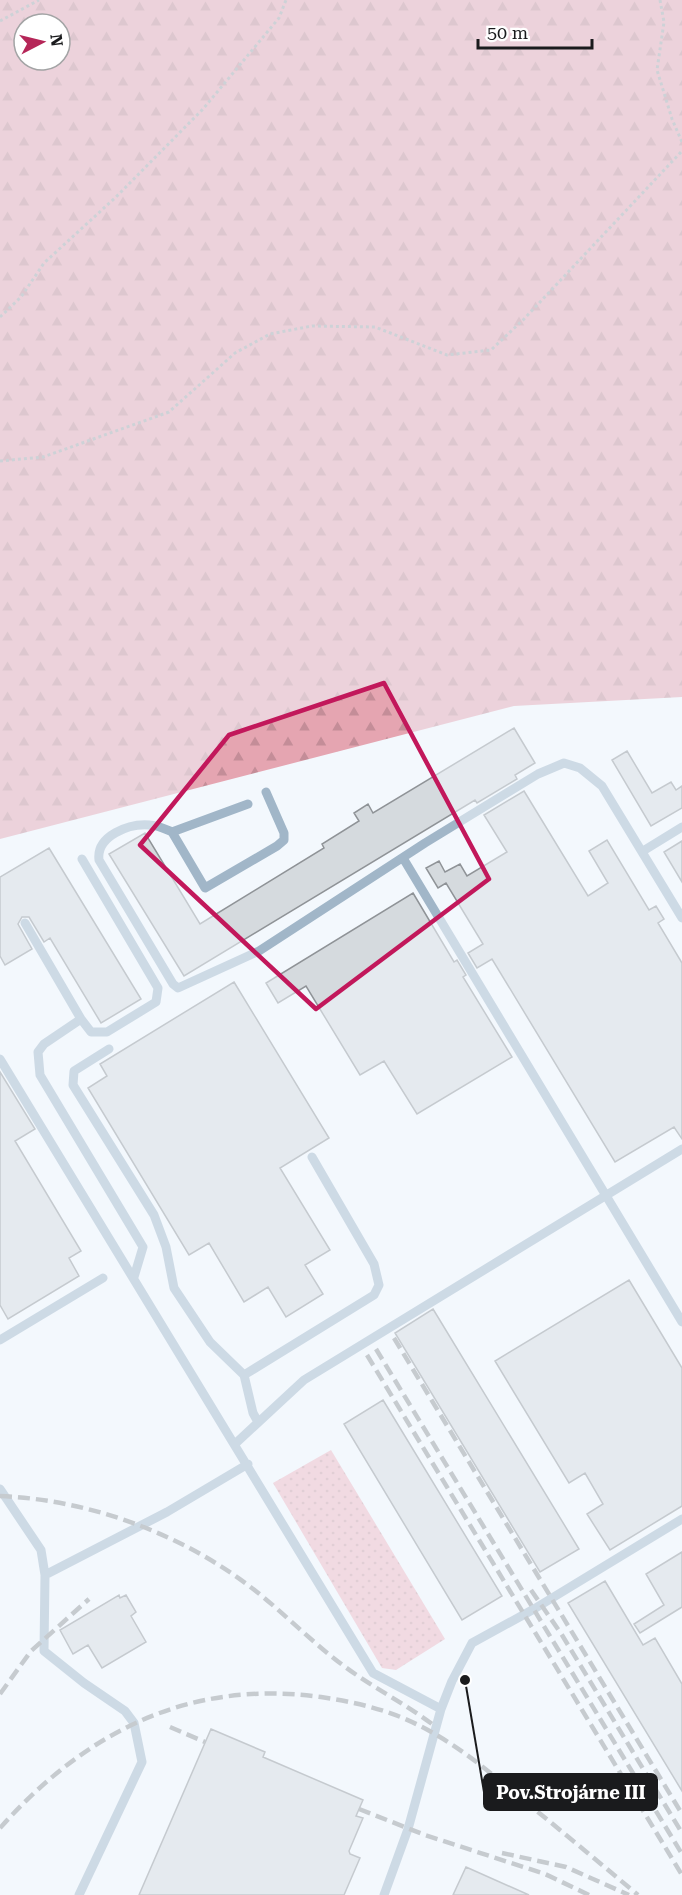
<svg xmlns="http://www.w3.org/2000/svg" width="682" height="1895" font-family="'Roboto Serif',serif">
  <defs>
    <pattern id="grass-dots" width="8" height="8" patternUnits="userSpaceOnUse" patternTransform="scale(1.5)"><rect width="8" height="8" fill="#efb6c1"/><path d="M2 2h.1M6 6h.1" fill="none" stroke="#cc9ca5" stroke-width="1.8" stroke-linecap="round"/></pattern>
    <pattern id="forest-firs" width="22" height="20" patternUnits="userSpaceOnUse" patternTransform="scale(1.5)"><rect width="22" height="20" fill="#e5a5b1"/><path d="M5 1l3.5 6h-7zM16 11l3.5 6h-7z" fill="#c48d98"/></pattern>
  </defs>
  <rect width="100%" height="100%" fill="#f3f8fd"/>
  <path fill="url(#grass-dots)" d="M331,1450L445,1639L396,1670L382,1668L273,1483Z"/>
  <path fill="url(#forest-firs)" fill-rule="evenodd" d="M0,0H682V697L514,706L0,839ZM24,24H60V60H24Z"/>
  <path fill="#d5dade" stroke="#8f9397" stroke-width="1.5" d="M514,728L535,763L515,775L517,779L477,803L475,800L184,976L109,854L145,833L200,924L324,848L322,844L359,821L354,813L368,804L373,813Z
    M627,751L652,793L671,782L676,790L682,786V808L651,826L612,760Z
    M524,791L588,896L608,883L589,851L607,840L649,910L656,906L664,919L658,923L682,963V1139L674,1127L615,1162L492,959L477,968L468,953L483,944L446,883L438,888L426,868L439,861L445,872L460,864L467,876L507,852L484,815Z
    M682,841V882L664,852Z
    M49,848L141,999L101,1023L50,938L44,942L29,917H22L18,924L32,949L5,965L0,956V877Z
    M413,893L454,962L457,960L466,975L463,977L512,1057L417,1114L384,1061L360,1075L306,986L278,1003L266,983Z
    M234,982L329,1138L280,1168L330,1250L305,1265L323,1294L286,1317L268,1287L244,1302L209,1243L189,1255L88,1088L107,1076L100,1064Z
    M0,1072L35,1129L15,1141L81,1251L69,1258L79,1276L8,1319L0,1305Z
    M629,1280L682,1368V1506L610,1550L587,1514L603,1504L585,1473L569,1483L495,1361Z
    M433,1309L579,1549L540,1572L395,1333Z
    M383,1400L502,1596L462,1620L344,1424Z
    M682,1552V1607L640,1633L634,1624L664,1605L646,1574Z
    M605,1581L643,1645L655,1638L682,1684V1791L568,1603Z
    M119,1595L120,1598L126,1595L136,1612L131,1616L146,1642L102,1668L88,1645L73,1654L60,1630Z
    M211,1729L265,1752L263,1757L363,1800L356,1816L363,1818L349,1851L350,1854L360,1858L344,1895H139Z
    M466,1867L529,1895H453Z"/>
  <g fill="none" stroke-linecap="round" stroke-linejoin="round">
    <path stroke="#a1a5a9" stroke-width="3" stroke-dasharray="3 3" stroke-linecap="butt" d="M660,0L664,22L657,70L672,119L682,142
      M0,21L39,0
      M0,317L21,297L44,263L116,197L203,109L279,18L286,0
      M0,461L43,457L169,412L235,353L270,334L312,326L375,327L447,355L491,350L524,319L682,151"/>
    <path stroke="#a1b6c8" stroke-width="9" d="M266,792L284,833V840L277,846L205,888L172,832C165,829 157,825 150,825C129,823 96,836 99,860L173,984L178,988L259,951L425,843L538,774L564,763L580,768L602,786L682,918
      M172,832L248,804
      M643,851L682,827
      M403,858L682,1322
      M25,923L81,1019L44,1044L38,1052L40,1075L143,1247L134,1277
      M81,1019L91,1032H107L156,1002L158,988L82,859
      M109,1049L74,1071L73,1085L154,1215L166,1247L174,1288L210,1342L244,1375L253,1413L258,1422
      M0,1059L373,1673L441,1709
      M0,1340L103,1278
      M244,1375L374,1295L379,1285L374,1264L312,1157
      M236,1443L304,1380L682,1149
      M0,1489L41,1550L45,1575L44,1651L84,1683L125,1711L134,1723L142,1762L79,1895
      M45,1575L167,1512L248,1464
      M384,1895L408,1829L441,1709L452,1681L472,1643L534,1609L682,1519"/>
    <path stroke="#919498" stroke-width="4.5" stroke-dasharray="12 6" stroke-linecap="butt" d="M394,1338L682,1814
      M376,1349L682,1854
      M367,1355L682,1875
      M0,1496C92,1500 185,1535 257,1592C287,1616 314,1644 344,1666C372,1687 404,1703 432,1724
      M531,1590L562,1635L682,1833
      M0,1694L31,1651L89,1599
      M170,1727L205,1742
      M359,1809L425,1835L545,1874L589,1895
      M0,1828C86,1732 188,1679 321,1697C354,1702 390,1710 420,1726C460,1746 493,1775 527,1803C564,1833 601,1864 638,1895
      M502,1853L566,1867L629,1895"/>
  </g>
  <path d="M0 0H682V1895H0ZM384,683L489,879L316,1009L140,845L229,735Z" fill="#f3f8fd" fill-opacity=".55" fill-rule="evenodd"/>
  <path fill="none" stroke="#c2185b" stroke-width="4.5" stroke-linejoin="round" d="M384,683L489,879L316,1009L140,845L229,735Z"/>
  <path fill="none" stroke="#1a1b1d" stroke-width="2" d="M465 1680L484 1792"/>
  <circle fill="#1a1b1d" stroke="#fff" stroke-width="2" cx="465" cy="1680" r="6"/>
  <rect fill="#1a1b1d" stroke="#1a1b1d" stroke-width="2" x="484" y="1774" width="173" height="36" rx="6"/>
  <g font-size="18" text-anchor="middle" font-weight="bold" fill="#fff">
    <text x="571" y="1799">Pov.Strojárne III</text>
  </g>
  <g transform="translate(42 42) rotate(83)"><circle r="28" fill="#ffffff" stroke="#a3a4a5" stroke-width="1.5"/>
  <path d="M0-4.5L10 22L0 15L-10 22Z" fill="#b52658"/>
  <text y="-9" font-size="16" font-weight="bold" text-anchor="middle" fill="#1a1b1d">N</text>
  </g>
  <path d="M478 39v9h114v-9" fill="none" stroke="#1a1b1d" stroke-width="3"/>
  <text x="487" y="39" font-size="18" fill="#1a1b1d" stroke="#ffffff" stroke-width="4.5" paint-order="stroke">50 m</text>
</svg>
